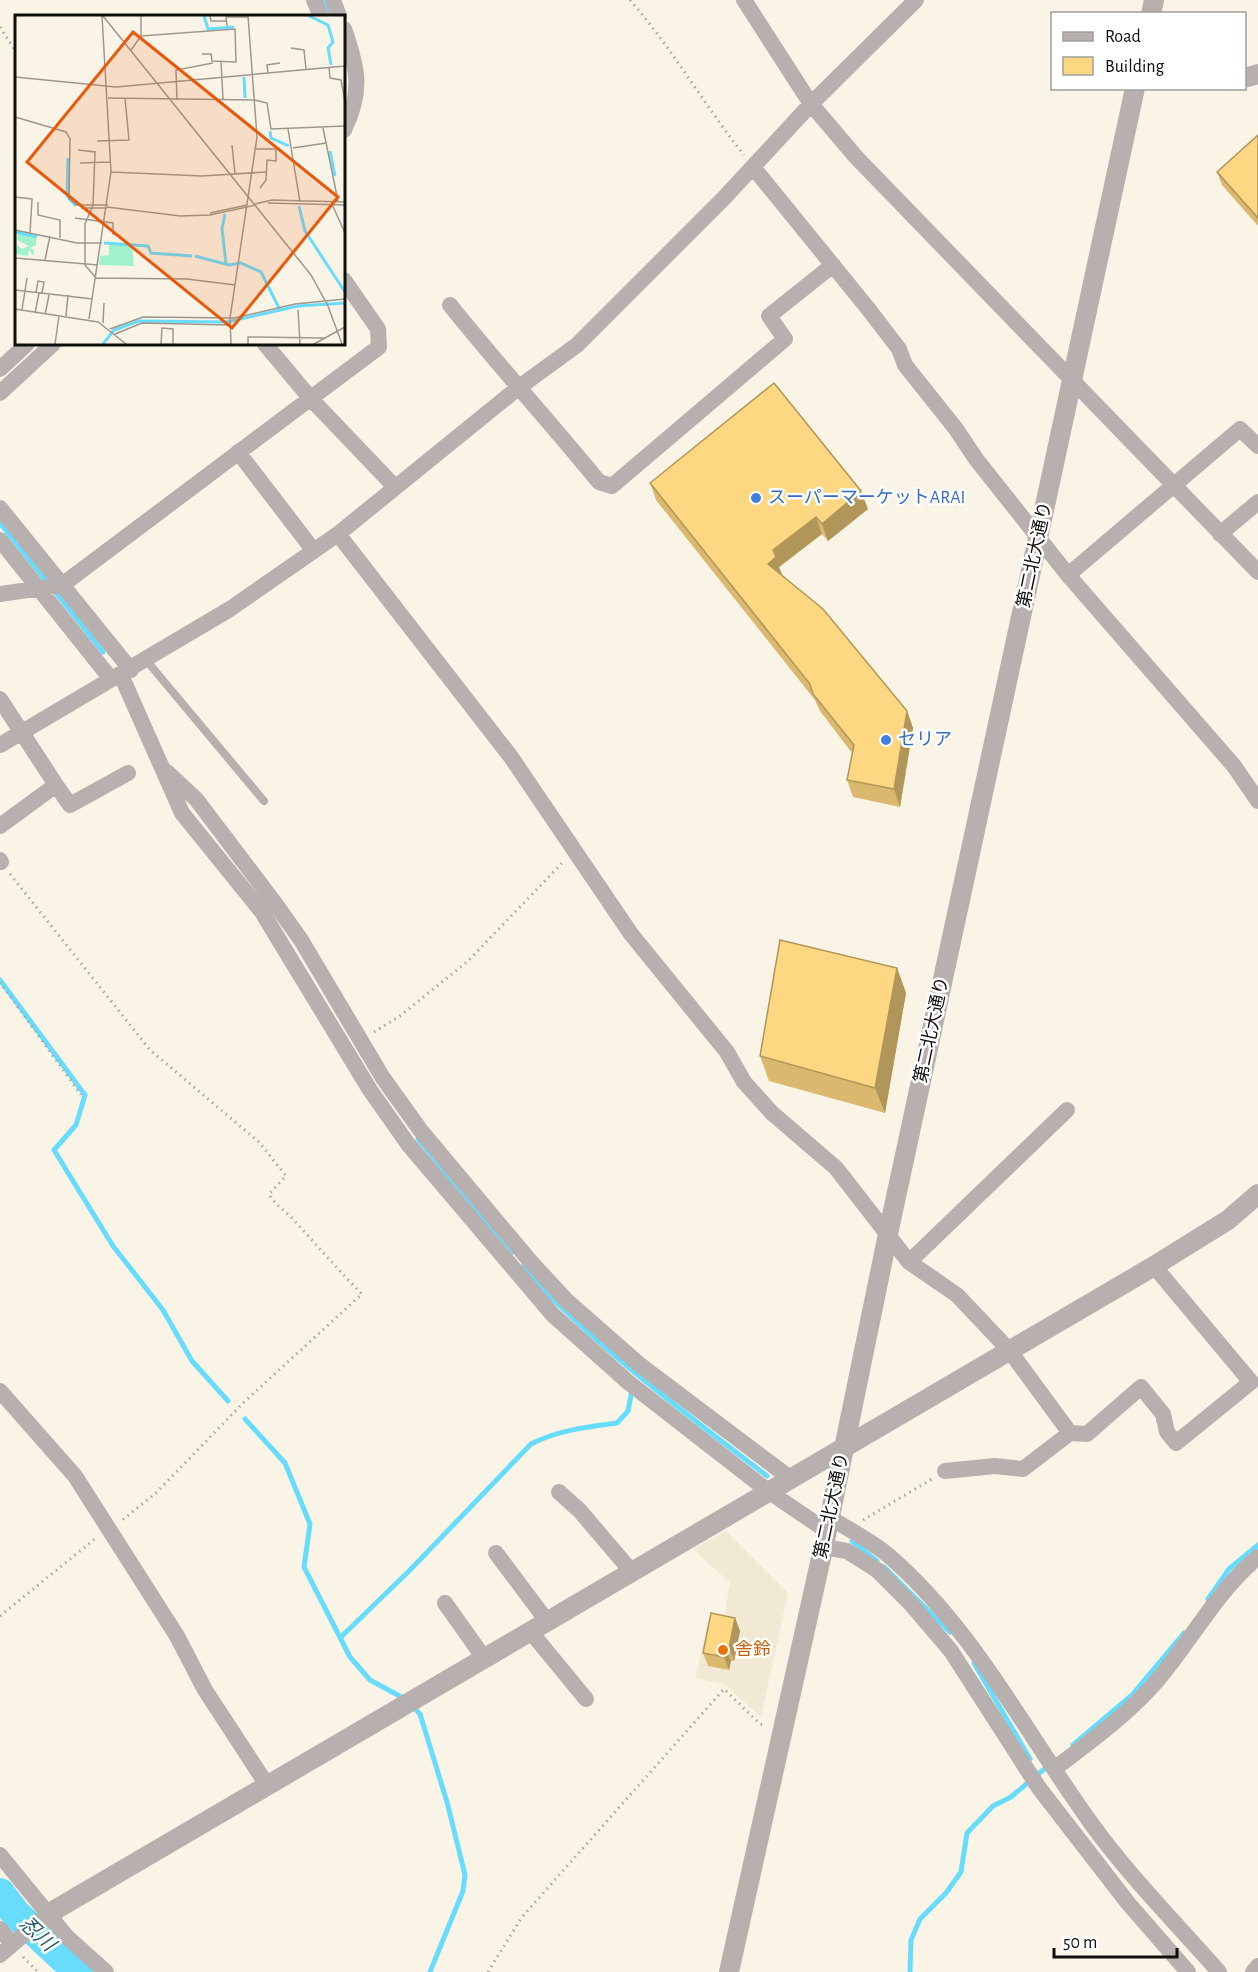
<svg xmlns="http://www.w3.org/2000/svg" width="1258" height="1972" font-family="'Alegreya Sans','Noto Sans JP',sans-serif">
  <rect width="100%" height="100%" fill="#faf4e7"/>
  <path fill="#f2e9d5" d="M726,1531L788,1593L761,1717L724,1684L696,1678L707,1621L723,1624L730,1583L693,1549Z"/>
  <g fill="none" stroke-linecap="round" stroke-linejoin="round">
    <path stroke="#68dcfd" stroke-width="5" d="M323,0L330,16
      M0,523L48,583
      M54,590L103,652
      M0,980L85,1095L76,1125L54,1150L113,1246L163,1310L192,1361L228,1401
      M418,1139L511,1253
      M522,1267C596,1347 681,1410 767,1476
      M245,1419L285,1463L310,1524L304,1567L350,1657L370,1680L405,1699
      M852,1541L877,1561
      M884,1567L950,1632
      M1208,1599L1229,1569L1258,1545
      M341,1637L410,1570L531,1444C558,1430 588,1427 617,1423L628,1411L632,1390
      M974,1663L1030,1759
      M411,1705L420,1714L447,1802L465,1875L463,1891L430,1972
      M1073,1745L1132,1695L1184,1633
      M910,1972L911,1940L920,1919L946,1893L961,1872L967,1833L993,1806L1011,1797L1049,1765"/>
    <path stroke="#68dcfd" stroke-width="30" d="M0,1893L16,1914L78,1972"/>
    <path stroke="#aca79d" stroke-width="3" stroke-dasharray="1.5 4.5" stroke-linecap="butt" d="M630,0C672,48 704,105 744,155
      M0,27L16,52
      M10,874L150,1050L259,1142L286,1176L269,1194C274,1204 283,1209 291,1217C315,1243 337,1269 362,1294L243,1403L156,1493L121,1521
      M0,982L81,1095
      M374,1032L400,1016L468,961L563,862
      M863,1520L932,1479
      M0,1616L96,1538
      M23,1957L38,1972
      M488,1972L522,1917L724,1689L760,1724L765,1725"/>
    <path stroke="#b7b0af" stroke-width="8" d="M146,660L264,801"/>
    <path stroke="#b7b0af" stroke-width="16" d="M314,0L321,16
      M333,0L339,16
      M744,0L811,104L856,157L1258,572
      M344,29C358,68 363,91 344,130
      M753,167L870,311L899,349L905,365L956,429L976,459L1068,575L1234,766L1258,801
      M450,305C498,365 550,422 599,482L612,486L785,339L769,316L833,265
      M265,344L311,399L395,487
      M0,369L27,344
      M0,393L53,344
      M238,452L314,551
      M0,508L131,670
      M338,534L511,757L631,934L727,1052L744,1082L772,1113L836,1168L909,1262L957,1295L1009,1350L1070,1433
      M1220,534L1258,502
      M0,540L111,679
      M1068,575L1240,429L1258,446
      M0,594L62,585L379,347L378,329L344,280
      M121,675L182,813L262,912L370,1090L408,1144L553,1315L628,1382L768,1491L827,1531
      M0,699L56,785L0,826
      M0,745L230,609L338,534L518,388L577,345L724,198L811,104L916,0
      M167,772L196,799L274,902L301,940L383,1078L421,1131L530,1261L566,1300L640,1365L790,1478
      M56,785L70,805L128,773
      M0,860L1,862
      M909,1262L1067,1110
      M0,1391L75,1476L177,1636L205,1690L267,1785
      M945,1471L995,1466L1023,1469L1070,1433L1087,1434L1141,1387L1163,1414L1167,1432L1176,1443L1251,1382L1154,1266
      M559,1492L580,1511L632,1572
      M830,1518C849,1529 871,1541 888,1555C974,1629 1025,1732 1091,1823C1129,1876 1176,1923 1219,1972
      M823,1547L847,1551L877,1570L911,1604L951,1651L1039,1788L1128,1903L1188,1972
      M496,1553L547,1621
      M445,1603L484,1658
      M530,1631L586,1699
      M1054,1769C1090,1742 1126,1716 1156,1682C1192,1640 1215,1593 1258,1557
      M0,1855L67,1937L106,1972
      M0,1929L12,1944
      M0,1955L48,1914
      M1253,1972L1258,1966"/>
    <path stroke="#b7b0af" stroke-width="20" d="M1151,14L1154,0
      M1244,78L1258,74
      M48,1914L1154,1266L1228,1220L1258,1194
      M729,1972L827,1531L888,1234L1135,88"/>
  </g>
  <path fill="#dab96f" d="M1258,135V226L1222,185L1217,172Z
    M650,483L868,509L828,541L822,534L779,567L781,574L907,711L913,728L900,807L853,797L847,780L852,753L820,711L815,700L656,500Z
    M897,968L906,993L885,1113L769,1081L760,1056Z
    M735,1618L740,1631L734,1661H731L729,1670L708,1666L703,1653Z"/>
  <path fill="#b1965a" d="M861,491L868,509L828,541L822,524Z
    M816,517L822,534L779,567L782,574L774,581L768,564L773,550Z
    M907,711L913,728L900,807L894,789Z
    M897,968L906,993L885,1113L875,1088Z
    M735,1618L740,1631L734,1661L729,1648Z
    M726,1648L731,1661L729,1670L724,1657Z"/>
  <path fill="#fdd781" stroke="#b1965a" stroke-width="1.5" d="M1258,135V218L1217,172Z
    M774,383L861,491L822,524L816,517L773,550L776,557L768,564L823,609L907,711L894,789L847,780L854,745L813,694L810,684L650,483Z
    M780,940L897,968L875,1088L760,1056Z
    M711,1613L735,1618L729,1648H726L724,1657L703,1653Z"/>
  <g fill="#3f7fe0" stroke="#fff" stroke-width="2">
    <circle cx="756" cy="498" r="6"/>
    <circle cx="886" cy="740" r="6"/>
  </g>
  <circle fill="#e8710a" stroke="#fff" stroke-width="2" cx="723" cy="1650" r="6"/>
  <g text-anchor="middle" dominant-baseline="central" stroke-width="5" stroke-linejoin="round" paint-order="stroke">
    <g font-size="18" fill="#366cbe" stroke="#fff" text-anchor="start">
      <text x="768" y="498">スーパーマーケットARAI</text>
      <text x="898" y="740">セリア</text>
    </g>
    <g font-size="18" fill="#110f0b" stroke="#fff">
      <text transform="translate(1035 555) rotate(-78)">第二北大通り</text>
      <text transform="translate(932 1030) rotate(-78)">第二北大通り</text>
      <text transform="translate(832 1506) rotate(-78)">第二北大通り</text>
    </g>
    <g font-size="18" fill="#c56008" stroke="#fff" text-anchor="start">
      <text x="735" y="1650">舎鈴</text>
    </g>
    <g font-size="20" font-style="italic" fill="#2a5b6a" stroke="#fff">
      <text transform="translate(37 1934) rotate(43)">忍川</text>
    </g>
  </g>
  <g transform="translate(15 15)">
    <rect width="330" height="330" fill="#faf4e7"/>
    <path d="M3,218L21,222V230L15,233L19,235V241L14,235L13,241L0,239L2,230L7,234L14,231L2,225ZM94,228L117,231L119,251L84,250L85,241L94,240Z" fill="#9ff2cd"/>
    <path fill="none" stroke="#68dcfd" stroke-width="3" d="M189,1L193,14L219,12M294,1L313,10L318,27L313,33L316,50M229,62L230,83M255,116L256,123L274,131M315,136L320,161M53,143L52,181L61,191M284,191L290,216L330,277M210,199L207,214L211,249M1,217L22,222M89,228L133,231L136,238L177,241M180,241L214,250L226,248L246,257L265,295M88,329L99,315L124,306L212,307L283,291L330,288"/>
    <path fill="none" stroke="#9d988f" stroke-width="1.5" d="M88,1L296,260L313,291L327,329M195,1L196,6H212M212,11L211,2H233M126,21L220,14L221,47L197,46L196,39H187M276,33L289,35L291,54M116,35L126,21V1M206,47L208,84M314,52L315,63L326,65L330,86M253,58L252,50L265,48M0,62L101,72L330,51M93,83L240,85L252,88L256,114L330,111M162,85L161,55L198,48M0,102L51,117L55,124L54,184L62,190H93M308,113L323,186M273,114L285,187M82,126L114,125L110,83M217,130L220,159M278,133L311,128M241,134H261V146L252,145L251,165L245,173M63,135L80,137L78,190L70,209V250L81,263L172,264L220,270M65,148L96,147M96,157L187,161L251,157M0,182L17,184L15,218M23,187V200L45,205V223M316,187L330,218M253,188L330,190M240,189L257,185L330,187M92,192L165,201L195,200L241,190M66,193H92M195,198L232,190M60,203L98,208V219L102,220M0,215L62,228H87M0,243L83,250M30,245L35,221M0,275L78,284M21,278L23,266L29,267L27,278M0,294L83,307L111,329M7,295L12,263M283,295L285,329M20,298L24,278M30,300L34,280M51,301L53,280M74,304L96,157L87,1M88,308L89,288M95,314L128,302L219,303L280,289L330,284M100,319L127,308L215,310M40,329L44,301M146,329L147,313L158,314V329M216,329L215,303L242,122L233,1M233,329V322L311,323M299,329L330,312"/>
    <path fill="#e8590c" fill-opacity="0.15" stroke="#e8590c" stroke-width="3" d="M118,17L323,182L217,313L12,147Z"/>
    <rect width="330" height="330" fill="none" stroke="#110f0b" stroke-width="3"/>
  </g>
  <rect x="1051" y="12" width="195" height="78" fill="#ffffff" stroke="#a09f9d" stroke-width="1.5"/>
  <rect x="1063" y="32" width="30" height="9" fill="#b7b0af" stroke="#a09f9d" stroke-width="1.5"/>
  <text x="1105" y="42" font-size="18" fill="#110f0b">Road</text>
  <rect x="1063" y="57" width="30" height="18" fill="#fdd781" stroke="#a09f9d" stroke-width="1.5"/>
  <text x="1105" y="72" font-size="18" fill="#110f0b">Building</text>
  <path d="M1054 1948v9h123v-9" fill="none" stroke="#110f0b" stroke-width="3"/>
  <text x="1063" y="1948" font-size="18" fill="#110f0b" stroke="#ffffff" stroke-width="4.5" paint-order="stroke">50 m</text>
</svg>
